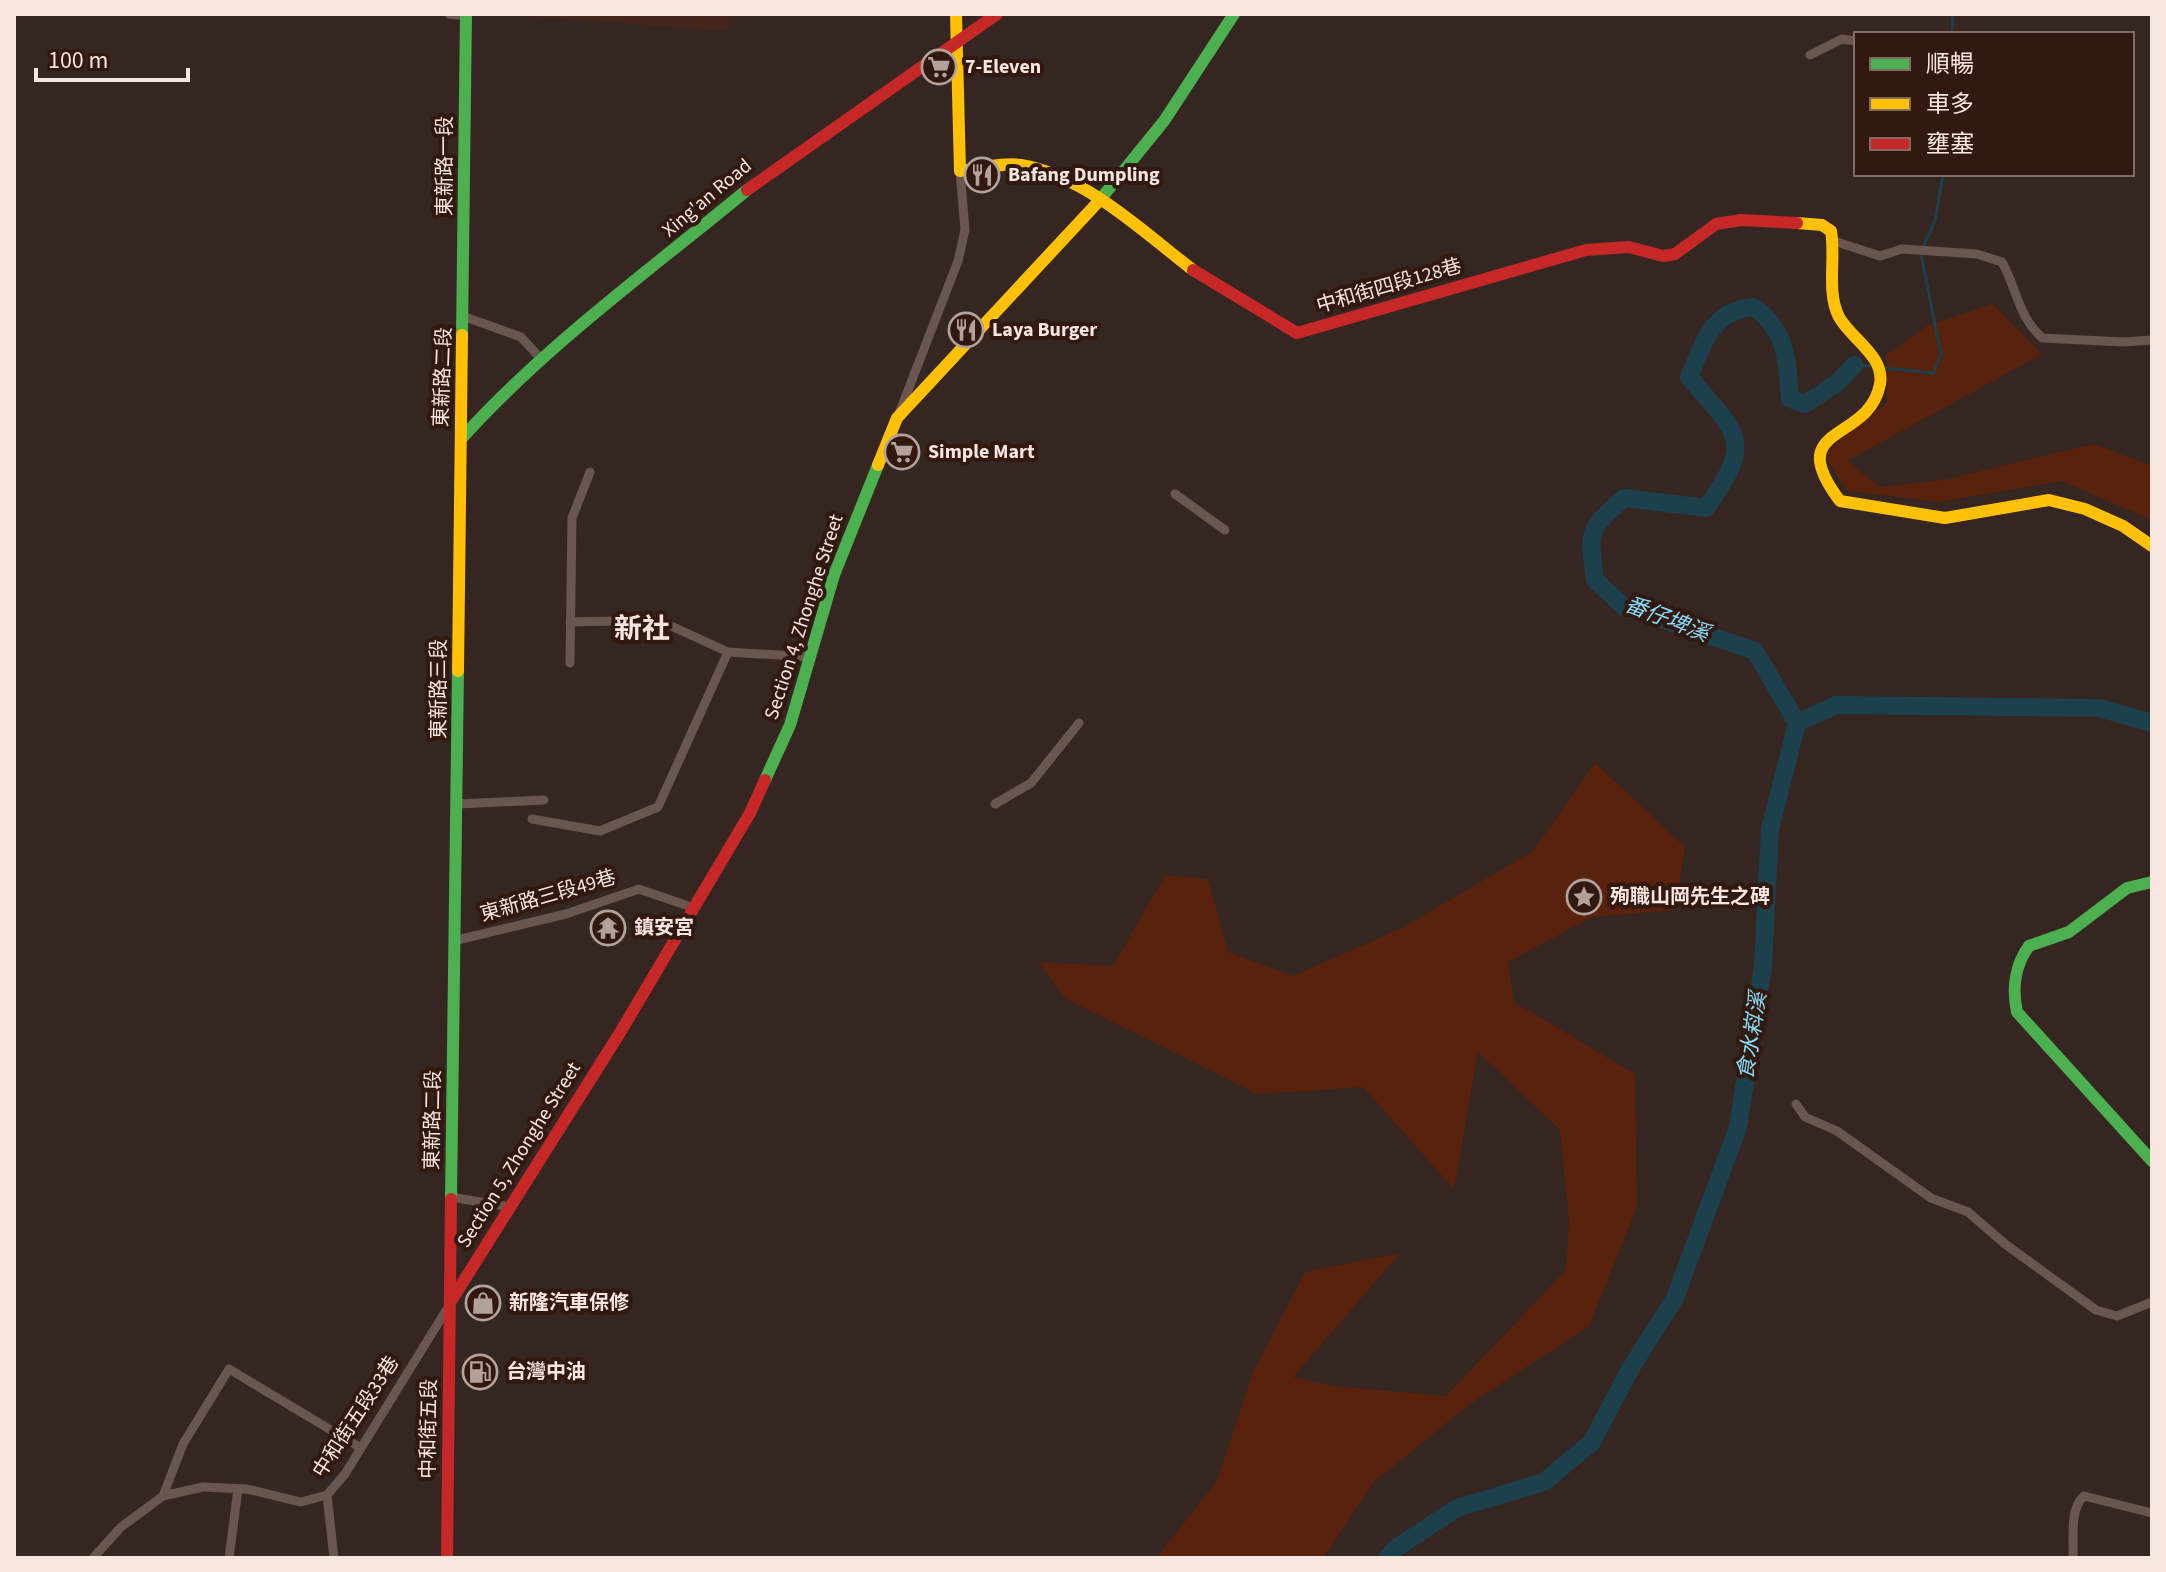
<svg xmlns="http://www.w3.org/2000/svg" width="2166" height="1572" font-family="'Source Sans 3','Noto Sans TC',sans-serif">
  <rect width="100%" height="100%" fill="#352621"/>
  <path fill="#45261c" d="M498,14H729L728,31Z"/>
  <path fill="#58220c" d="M1993,304L2042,354L1847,461L1880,487L1943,480L2094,444L2152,466V520L2061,481L1939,502L1847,491L1825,456L1850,428L1887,403L1886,355L1927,326Z
    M1595,763L1685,847L1675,910L1592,917L1508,962L1514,1002L1635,1074L1637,1207L1589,1326L1470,1404L1374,1482L1323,1558H1156L1217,1481L1253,1372L1305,1272L1400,1253L1293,1377L1333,1386L1446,1396L1566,1270L1569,1220L1560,1130L1478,1052L1454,1189L1363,1087L1257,1094L1066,999L1038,962L1113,966L1165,875L1208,879L1228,952L1293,976L1402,928L1533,851Z"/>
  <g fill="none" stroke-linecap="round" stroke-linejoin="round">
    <path stroke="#1d404d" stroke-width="3" d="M1952,34L1953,14
      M1923,247L1935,221L1943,174
      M1854,365L1872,366
      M1884,368L1933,373L1941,355L1921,254"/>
    <path stroke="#1d404d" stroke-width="18" d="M1797,723L1755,651L1623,606L1595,580C1589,530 1586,532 1624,498L1706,508C1755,440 1738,435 1689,377C1704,342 1712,310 1754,307C1787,331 1787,360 1790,399L1805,404L1837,383L1854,365
      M1387,1558L1396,1548L1457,1508L1544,1482L1592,1442L1629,1371L1675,1298L1738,1127L1763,966L1770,829L1797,723L1836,705L2099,708L2152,723"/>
    <path stroke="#6a5650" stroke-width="9" d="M449,14L466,16
      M1810,55L1842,39L1856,41
      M1834,241L1880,256L1902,249L1977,254L2002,262C2017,289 2018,316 2042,338L2124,342L2152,340
      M465,317L521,337L541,359
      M900,411L958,261L965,230L960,171
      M1175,494L1225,530
      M570,622L658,620L728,652L811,657
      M570,663L572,518L590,472
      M459,804L544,800
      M995,804L1031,783L1079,723
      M532,819L600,831L658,807L728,652
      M457,940L566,914L639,889L694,908
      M1796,1104L1805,1117L1837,1131L1931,1198L1968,1212L2005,1244L2096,1310L2117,1316L2152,1302
      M451,1197L510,1207
      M327,1495L334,1558
      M163,1496L183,1444L229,1369L361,1448
      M93,1558L121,1527L163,1496L203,1487L247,1489L301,1502L327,1495L345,1474L450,1304
      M229,1558L238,1489
      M2073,1558C2074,1540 2069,1509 2084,1496L2152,1513"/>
    <path stroke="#4caf50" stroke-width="12" d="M1099,201L1164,121L1234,14
      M462,335L466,14
      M462,438C546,345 650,270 747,190
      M765,780L790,725L834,575L878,465
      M2152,882L2127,888L2069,932L2029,946C2015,965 2012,989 2017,1012L2152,1161
      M451,1199L458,671"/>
    <path stroke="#ffc107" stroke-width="12" d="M956,14L960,171C979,169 1003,162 1021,165C1086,176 1142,231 1193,270
      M1797,223L1822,225L1831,231C1836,258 1826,292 1839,317C1851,339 1885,356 1880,384C1869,444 1781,423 1840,501L1945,518L2049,500L2085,509L2123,526L2152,546
      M878,465L897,418L1099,201
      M458,671L462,335"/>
    <path stroke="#c62828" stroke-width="12" d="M747,190L997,14
      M1193,270L1297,333L1586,250L1629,247L1663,256L1675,254L1716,224L1741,220L1797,223
      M451,1301L621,1031L750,813L765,780
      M447,1558L451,1199"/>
  </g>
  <defs>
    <g id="supermarket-ring" transform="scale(1.8)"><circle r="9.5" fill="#321910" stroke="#b3a29c" stroke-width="1.5"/><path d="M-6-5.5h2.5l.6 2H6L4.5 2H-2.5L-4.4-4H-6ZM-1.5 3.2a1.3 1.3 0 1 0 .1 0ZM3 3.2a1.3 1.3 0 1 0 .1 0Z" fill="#b3a29c"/></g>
    <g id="restaurant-ring" transform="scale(1.8)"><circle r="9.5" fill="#321910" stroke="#b3a29c" stroke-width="1.5"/><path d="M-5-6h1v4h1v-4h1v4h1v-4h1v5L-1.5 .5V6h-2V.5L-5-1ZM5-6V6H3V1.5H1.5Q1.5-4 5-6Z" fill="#b3a29c"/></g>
    <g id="sight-ring" transform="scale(1.8)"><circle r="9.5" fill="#321910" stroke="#b3a29c" stroke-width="1.5"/><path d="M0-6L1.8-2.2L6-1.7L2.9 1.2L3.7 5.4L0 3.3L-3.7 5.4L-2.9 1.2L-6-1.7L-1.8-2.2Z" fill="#b3a29c"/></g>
    <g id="temple-ring" transform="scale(1.8)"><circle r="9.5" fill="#321910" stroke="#b3a29c" stroke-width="1.5"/><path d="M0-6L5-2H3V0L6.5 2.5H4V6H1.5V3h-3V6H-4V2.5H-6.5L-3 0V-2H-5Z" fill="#b3a29c"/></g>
    <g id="shop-ring" transform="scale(1.8)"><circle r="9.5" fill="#321910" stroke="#b3a29c" stroke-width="1.5"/><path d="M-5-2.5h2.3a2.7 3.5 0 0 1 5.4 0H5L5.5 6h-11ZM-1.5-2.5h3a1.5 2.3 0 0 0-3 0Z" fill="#b3a29c"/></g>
    <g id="fuel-ring" transform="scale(1.8)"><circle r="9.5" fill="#321910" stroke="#b3a29c" stroke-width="1.5"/><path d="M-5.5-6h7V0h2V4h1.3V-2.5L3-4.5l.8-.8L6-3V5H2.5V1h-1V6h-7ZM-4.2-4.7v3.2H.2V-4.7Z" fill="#b3a29c"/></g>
  </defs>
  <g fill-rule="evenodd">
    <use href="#supermarket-ring" x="939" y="67"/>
    <use href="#restaurant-ring" x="982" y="175"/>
    <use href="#restaurant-ring" x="966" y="330"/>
    <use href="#supermarket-ring" x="902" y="452"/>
    <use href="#sight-ring" x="1584" y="897"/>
    <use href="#temple-ring" x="608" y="928"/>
    <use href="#shop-ring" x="483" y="1303"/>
    <use href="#fuel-ring" x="480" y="1372"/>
  </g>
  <g text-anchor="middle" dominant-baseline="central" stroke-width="8" stroke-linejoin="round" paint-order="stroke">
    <g font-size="20" font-weight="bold" fill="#f7e5df" stroke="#321910" text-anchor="start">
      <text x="965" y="67">7-Eleven</text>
      <text x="1008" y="175">Bafang Dumpling</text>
      <text x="992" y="330">Laya Burger</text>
      <text x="928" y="452">Simple Mart</text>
      <text x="1610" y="897">殉職山岡先生之碑</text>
      <text x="634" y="928">鎮安宮</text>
      <text x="509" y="1303">新隆汽車保修</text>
      <text x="506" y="1372">台灣中油</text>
    </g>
    <g font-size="20" fill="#f7e5df" stroke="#321910">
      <text transform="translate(445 166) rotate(-90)">東新路一段</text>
      <text transform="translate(707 198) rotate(-40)">Xing'an Road</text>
      <text transform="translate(1389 286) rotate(-16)">中和街四段128巷</text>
      <text transform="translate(443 377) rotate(-88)">東新路二段</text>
      <text transform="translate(804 617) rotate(-72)">Section 4, Zhonghe Street</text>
      <text transform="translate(439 689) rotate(-90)">東新路三段</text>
      <text transform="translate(548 896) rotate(-16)">東新路三段49巷</text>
      <text transform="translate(433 1120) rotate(-89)">東新路二段</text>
      <text transform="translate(519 1155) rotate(-58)">Section 5, Zhonghe Street</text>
      <text transform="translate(356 1417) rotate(-57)">中和街五段33巷</text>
      <text transform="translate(429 1429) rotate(-89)">中和街五段</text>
    </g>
    <g font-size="22" font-style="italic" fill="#87ddfb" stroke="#321910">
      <text transform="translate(1667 619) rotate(21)">番仔埤溪</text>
      <text transform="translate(1752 1036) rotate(-81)">食水嵙溪</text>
    </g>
    <g font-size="28" font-weight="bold" fill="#f7e5df" stroke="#321910">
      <text x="642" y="629">新社</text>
    </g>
  </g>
  <rect width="2166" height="1572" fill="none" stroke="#f7e5df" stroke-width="32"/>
  <rect x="1854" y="32" width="280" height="144" fill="#321910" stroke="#816b63" stroke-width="2"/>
  <rect x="1870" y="58" width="40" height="12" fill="#4caf50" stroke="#816b63" stroke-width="2"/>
  <text x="1926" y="72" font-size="24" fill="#f7e5df">順暢</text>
  <rect x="1870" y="98" width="40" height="12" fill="#ffc107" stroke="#816b63" stroke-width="2"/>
  <text x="1926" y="112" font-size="24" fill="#f7e5df">車多</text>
  <rect x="1870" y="138" width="40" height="12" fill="#c62828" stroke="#816b63" stroke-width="2"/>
  <text x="1926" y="152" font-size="24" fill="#f7e5df">壅塞</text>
  <path d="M36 68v12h152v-12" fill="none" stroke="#f7e5df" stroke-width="4"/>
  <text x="48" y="68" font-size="24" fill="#f7e5df" stroke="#321910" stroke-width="6" paint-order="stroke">100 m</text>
</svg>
